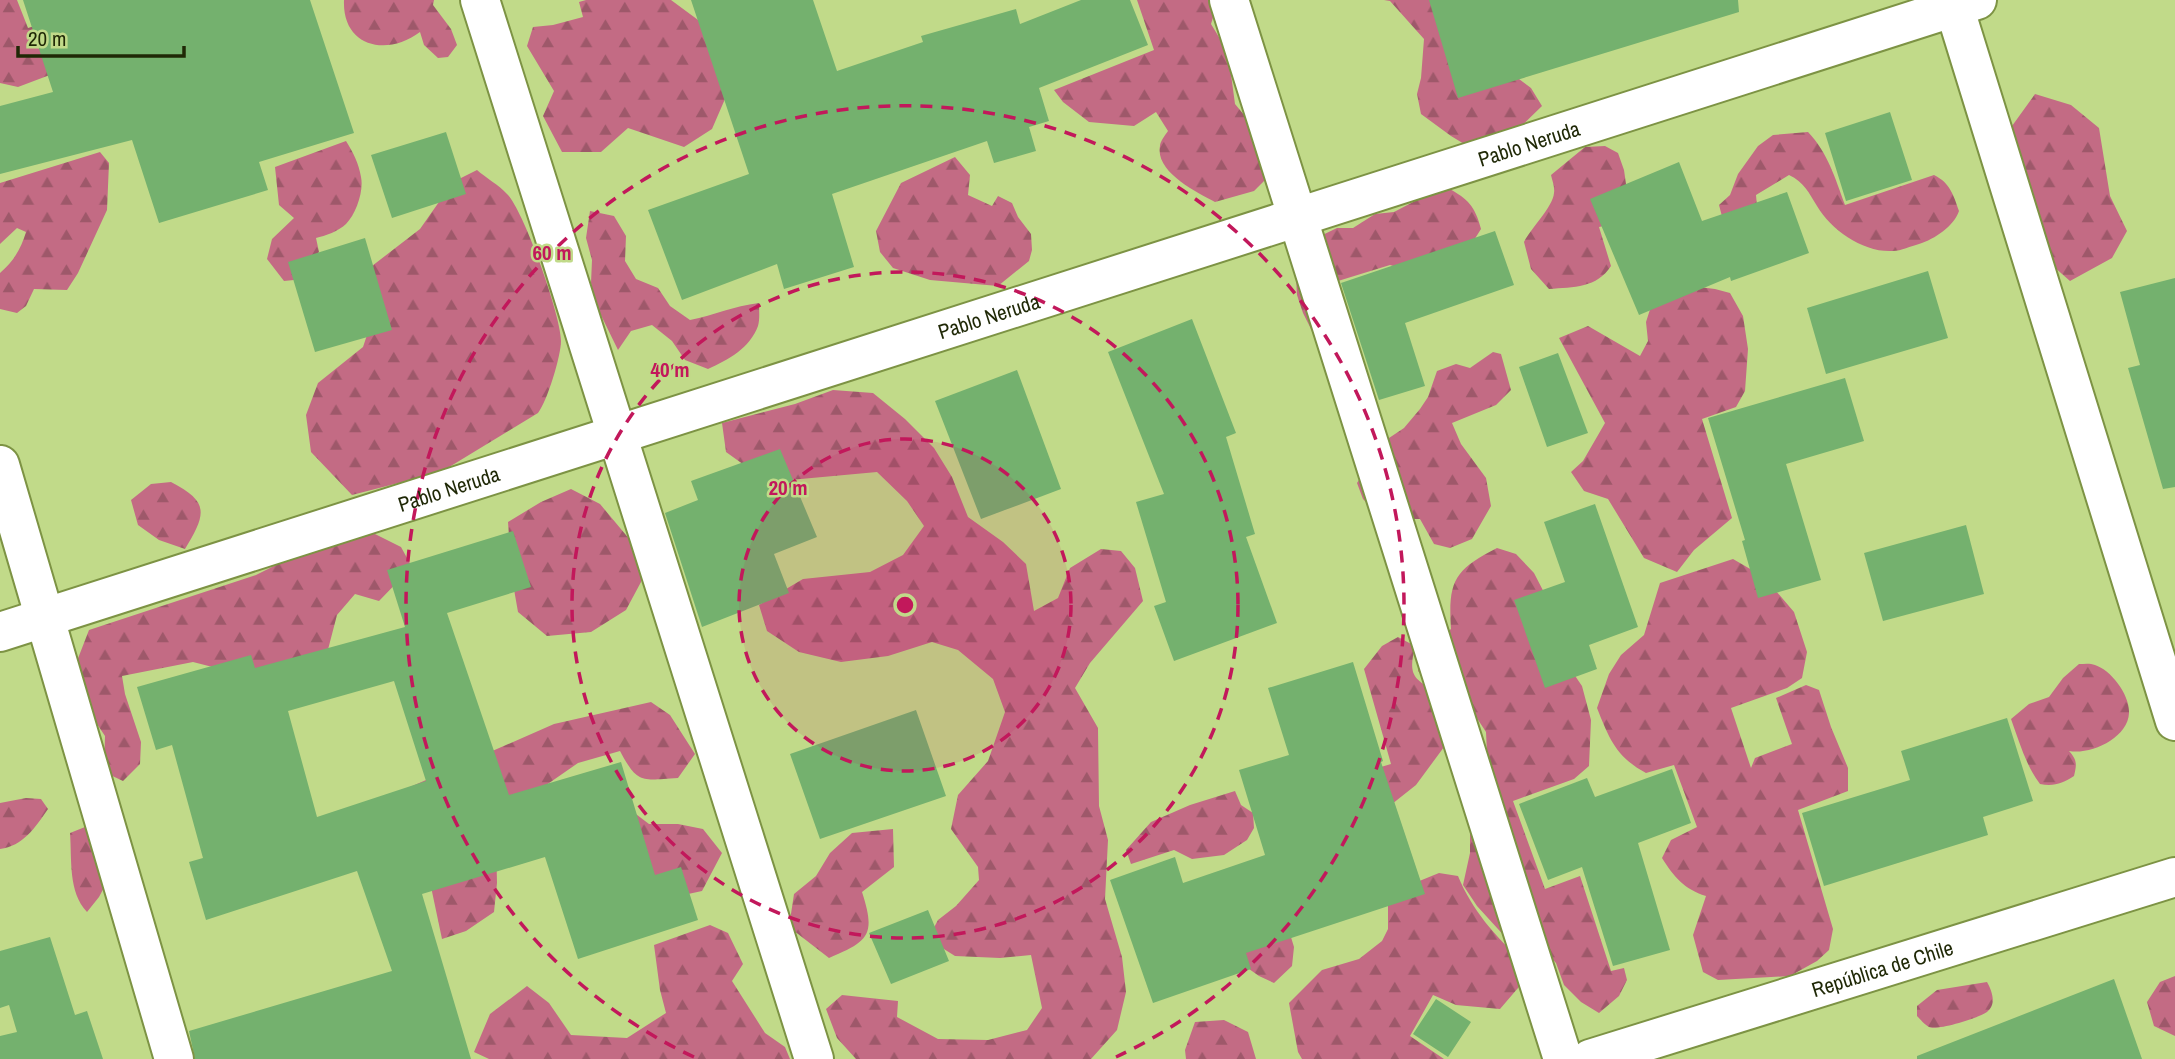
<svg xmlns="http://www.w3.org/2000/svg" width="2175" height="1059" font-family="'Archivo Narrow',sans-serif">
  <defs>
    <pattern id="forest-firs" width="22" height="20" patternUnits="userSpaceOnUse" patternTransform="scale(1.75)"><rect width="22" height="20" fill="#c36b84"/><path d="M5 1l3.5 6h-7zM16 11l3.5 6h-7z" fill="#9e586a"/></pattern>
  </defs>
  <rect width="100%" height="100%" fill="#c1da89"/>
  <path fill="url(#forest-firs)" d="M0,0H17L28,28L79,12L63,70L18,87L0,83Z
    M344,0H434L433,5L451,29L457,45L448,57L438,58L424,45L420,32C387,57 342,47 344,0Z
    M586,0H671L713,31L728,92L712,129L684,147L628,128L601,152H562L543,116L554,91L527,46L533,27L553,25L583,17L579,2Z
    M1137,0H1213L1216,8L1211,24L1228,52L1235,104L1254,127L1266,179L1254,191L1215,202C1196,192 1155,172 1160,146C1160,142 1165,135 1168,131L1156,112L1134,126L1089,122L1063,102L1054,90L1154,50Z
    M1384,0H1436L1515,76L1531,88L1542,106L1513,134L1479,153L1451,136L1421,114L1417,94L1421,78L1424,39L1390,1Z
    M2035,94L2071,105L2099,128L2110,196L2127,231L2112,258L2070,281L2045,259L2026,173L2012,126Z
    M1808,132C1828,153 1835,178 1845,205L1934,175C1950,183 1953,194 1959,211C1954,226 1935,239 1919,244C1911,246 1901,251 1893,251C1864,253 1831,230 1817,206C1809,193 1804,182 1789,175L1756,195L1758,218L1724,224L1719,205L1730,195L1738,174L1758,146L1773,135Z
    M346,141C353,152 359,164 361,177C364,191 356,214 346,224C339,231 325,236 316,238L319,252L294,280L284,281L267,259L272,239L294,218L279,205L275,167Z
    M1605,146L1618,153L1624,170L1628,198L1613,224L1599,227L1611,266C1597,288 1574,287 1549,289L1531,269L1524,242C1531,228 1553,207 1554,193C1555,187 1552,180 1551,175L1585,147Z
    M100,152L109,163L107,210L78,273L67,290L34,289L26,306L17,313L0,309V273C13,262 21,249 26,232L17,228L0,244V183Z
    M955,157L970,175L968,195L992,206L998,196L1012,203L1018,217L1031,234L1032,250L1029,261L998,286L930,280L893,268L880,252L876,231L901,183Z
    M477,170C486,178 499,185 507,194C524,211 561,316 561,341C561,356 547,402 538,413L441,472L352,495L311,452L306,415L318,383L363,347L372,320V266L420,229L453,182Z
    M1448,188C1468,199 1475,206 1481,229L1464,256L1416,273L1390,265L1338,281L1363,357L1358,362L1332,355L1312,331L1303,313L1297,295L1296,277L1310,241L1337,228H1353L1375,214L1394,212L1438,189Z
    M590,211L614,216L626,236L625,261L636,279L658,288L670,306L690,320C715,315 733,306 759,303C759,310 760,319 758,326C750,348 728,360 708,369L685,360L672,341L652,325L631,331L618,350L596,305L591,283L592,260L586,238Z
    M1683,285L1715,289L1730,293L1743,316L1748,349L1745,391L1736,407L1702,419L1732,518L1694,550L1677,572L1644,558L1608,499L1584,491L1571,472L1583,461L1605,423L1559,338L1588,326L1640,356L1648,341L1646,322L1654,297Z
    M1493,352L1501,354L1511,390L1496,405L1452,423L1461,444L1486,478L1491,506L1472,539L1450,548L1434,544L1420,519H1383L1363,499L1357,483L1383,442L1404,428L1420,409L1428,397L1437,371L1456,364L1470,368Z
    M833,390L873,393L905,419L934,448L952,477L968,517L1003,542L1026,564L1034,611L1058,598L1070,568L1101,549L1121,551L1135,568L1143,601L1090,663L1075,688L1098,728L1099,806L1108,840L1105,899L1122,957L1126,992L1117,1030L1091,1059H856L837,1038L826,1009L842,995L898,1001L897,1017L938,1039L988,1040L1027,1030L1042,1008L1031,955L1000,958L955,956L928,939L938,920L956,906L979,880L978,867L951,829L958,795L988,761L1005,712L993,679L958,650L932,642L888,656L841,662L799,652L767,631L759,605L803,579L870,572L903,555L924,526L907,501L877,472L768,482L726,452L722,423L795,404Z
    M171,482C210,502 206,514 185,549L159,540L138,525L131,500L151,484Z
    M571,489L600,504L641,553V582L626,610L591,632L547,636L518,612L512,578L508,522L541,502Z
    M373,533L401,547L412,567L379,601L355,594L337,615L325,661L240,674L193,662L122,676L125,694L141,742L140,764L123,781L104,772L105,736L83,703L77,661L89,630L256,575L316,545Z
    M1497,548L1516,554L1534,573L1551,606L1554,645L1582,686L1591,720L1589,766L1574,779L1513,801L1545,889L1580,876L1611,971L1624,968L1627,980L1619,996L1599,1013L1581,1002L1564,985L1556,963L1547,953L1508,940L1477,906L1463,885L1470,853V821L1488,775L1486,732L1469,706L1440,717L1444,747L1416,785L1392,804L1310,788L1391,764L1364,669L1382,646L1398,637L1415,646C1409,673 1411,678 1435,691L1418,671C1421,650 1435,642 1451,629C1448,581 1454,570 1497,548Z
    M1733,559L1764,577L1794,612L1807,652L1802,678L1787,688L1731,708L1751,768L1755,758L1792,744L1776,698L1806,685L1819,690L1831,727L1848,768V791L1798,810L1833,929L1829,950L1817,961L1790,976L1718,980L1703,972L1693,935L1706,896C1684,889 1674,877 1662,858L1671,840L1697,827L1674,765L1646,773C1616,757 1609,738 1597,708L1609,674L1621,655L1644,635L1660,583Z
    M2079,664C2084,664 2090,663 2095,665C2111,670 2130,695 2129,713C2128,738 2091,755 2069,751C2077,760 2077,764 2074,776C2063,783 2054,787 2040,784C2026,766 2019,741 2011,719L2029,704L2049,697L2063,678Z
    M651,702L670,715L695,754L678,778C642,780 638,785 620,751L578,763L516,806L496,839L497,883L494,912L466,931L442,939L410,787L554,724Z
    M1235,791L1241,805L1253,813L1254,828L1247,840L1224,855L1192,859L1174,850L1131,864L1126,850L1151,822L1190,805Z
    M26,798L41,799L48,809C35,828 23,846 0,849V803Z
    M628,808L649,824H678L703,829L722,853L702,891L679,896L648,886Z
    M85,827L93,829L107,882L99,897L87,912C68,892 72,860 70,833Z
    M893,829L894,867L862,892C876,935 869,941 829,958L789,927L794,894L816,876L830,853L852,833Z
    M1439,873L1458,876C1472,910 1495,936 1522,961L1524,981L1500,1009L1456,1005L1433,995L1410,1036L1444,1059H1302L1298,1052L1289,1003L1322,970L1359,959L1382,941L1388,929V903L1412,884Z
    M1283,911L1294,947L1292,966L1274,983L1259,976L1225,952Z
    M710,925L728,933L743,964L732,981L765,1033L785,1047L790,1059H489L474,1052L490,1014L527,986L549,1003L571,1035L627,1038L666,1013L660,990L654,945Z
    M2175,976V1036L2154,1026L2147,1002L2160,982Z
    M1987,982C1992,991 1997,1004 1987,1012C1979,1018 1937,1031 1929,1027C1925,1025 1920,1019 1917,1016V1006L1937,990Z
    M1224,1020L1248,1032L1256,1059H1186L1185,1050L1195,1022Z"/>
  <path fill="#74b16e" fill-rule="evenodd" d="M23,0H310L354,133L259,162L268,190L159,223L132,140L0,174V106L53,92Z
    M691,0H813L837,71L923,42L921,36L1016,9L1020,24L1081,0H1130L1148,45L1039,88L1049,121L1029,127L1036,151L994,163L987,141L832,194L854,267L784,289L777,264L682,300L648,210L749,174Z
    M1429,0H1738L1739,12L1458,98Z
    M1890,112L1912,180L1846,201L1825,133Z
    M446,132L466,194L392,218L371,155Z
    M1679,162L1702,221L1787,192L1809,253L1731,281L1730,277L1639,315L1590,199Z
    M1495,231L1514,285L1405,323L1425,386L1379,400L1341,283Z
    M365,238L392,330L315,352L288,262Z
    M1928,271L1948,338L1826,374L1807,308Z
    M2175,278V487L2163,489L2128,368L2140,365L2120,292Z
    M1192,319L1236,433L1226,437L1255,534L1246,537L1277,623L1174,661L1154,606L1166,602L1136,502L1164,494L1108,352Z
    M1558,353L1588,433L1547,447L1519,367Z
    M1017,370L1061,489L981,519L935,401Z
    M1845,378L1864,441L1786,464L1821,580L1758,598L1742,541L1745,540L1708,418Z
    M780,449L817,537L774,554L789,593L702,627L665,513L698,500L691,481Z
    M1595,504L1638,627L1589,645L1597,669L1545,688L1514,600L1565,582L1544,522Z
    M1966,525L1984,594L1883,621L1864,553Z
    M513,531L531,587L447,613L509,795L621,762L655,875L681,867L698,920L578,959L545,857L422,894L471,1059H195L189,1031L392,971L357,871L206,920L189,862L203,858L172,745L156,750L137,687L251,655L255,668L405,627L387,570ZM394,681L426,781L317,817L288,711Z
    M1353,662L1383,761L1381,762L1425,894L1246,953L1251,969L1153,1003L1110,880L1175,857L1183,883L1265,855L1239,770L1289,755L1268,688Z
    M916,710L946,796L820,839L790,754Z
    M2007,718L2033,801L1983,817L1988,835L1824,886L1802,813L1910,780L1901,751Z
    M1672,769L1691,823L1638,843L1670,950L1613,966L1582,867L1548,880L1519,804L1587,778L1595,797Z
    M928,910L949,961L891,984L869,933Z
    M50,937L75,1015L87,1011L103,1059H0V1036L17,1032L9,1005L0,1008V951Z
    M2114,979L2142,1059H1917V1056Z
    M1436,999L1471,1022L1448,1057L1413,1034Z"/>
  <g fill="none" stroke-linecap="round" stroke-linejoin="round">
    <g stroke="#7d9344" stroke-width="42">
      <g id="minor">
        <path d="M480,0L814,1059"/>
        <path d="M1229,0L1563,1059"/>
        <path d="M1952,0L2175,721"/>
        <path d="M0,465L174,1059"/>
        <path id="s1" d="M0,632L1977,0"/>
        <path id="s2" d="M1590,1059L2175,877"/>
      </g>
    </g>
    <use href="#minor" stroke="#fff" stroke-width="38"/>
  </g>
  <circle cx="905" cy="605" r="166" fill="#c2185b" fill-opacity=".12"/>
  <g fill="none" stroke="#c2185b" stroke-width="3.5" stroke-dasharray="12 9">
    <circle cx="905" cy="605" r="166"/>
    <circle cx="905" cy="605" r="333"/>
    <path d="M694 1057A499 499 0 1 1 1116 1057"/>
  </g>
  <g text-anchor="middle" dominant-baseline="central" stroke-width="5" stroke-linejoin="round" paint-order="stroke">
    <g font-size="21" fill="#1f2806" stroke="#c1da89">
      <text stroke="none"><textPath href="#s1" startOffset="1605">Pablo Neruda</textPath></text>
      <text stroke="none"><textPath href="#s1" startOffset="1038">Pablo Neruda</textPath></text>
      <text stroke="none"><textPath href="#s1" startOffset="471">Pablo Neruda</textPath></text>
      <text stroke="none"><textPath href="#s2" startOffset="306">República de Chile</textPath></text>
    </g>
  </g>
  <circle cx="905" cy="605" r="10" fill="#c2185b" stroke="#c1da89" stroke-width="3.5"/>
  <g font-size="21" text-anchor="middle" font-weight="bold" fill="#c2185b" stroke="#c1da89" stroke-width="5" stroke-linejoin="round" paint-order="stroke">
    <text x="552" y="260">60 m</text>
    <text x="670" y="377">40 m</text>
    <text x="788" y="495">20 m</text>
  </g>
  <path d="M18 46v10h166v-10" fill="none" stroke="#1f2806" stroke-width="3.5"/>
  <text x="28" y="46" font-size="21" fill="#1f2806" stroke="#c1da89" stroke-width="5" paint-order="stroke">20 m</text>
</svg>
